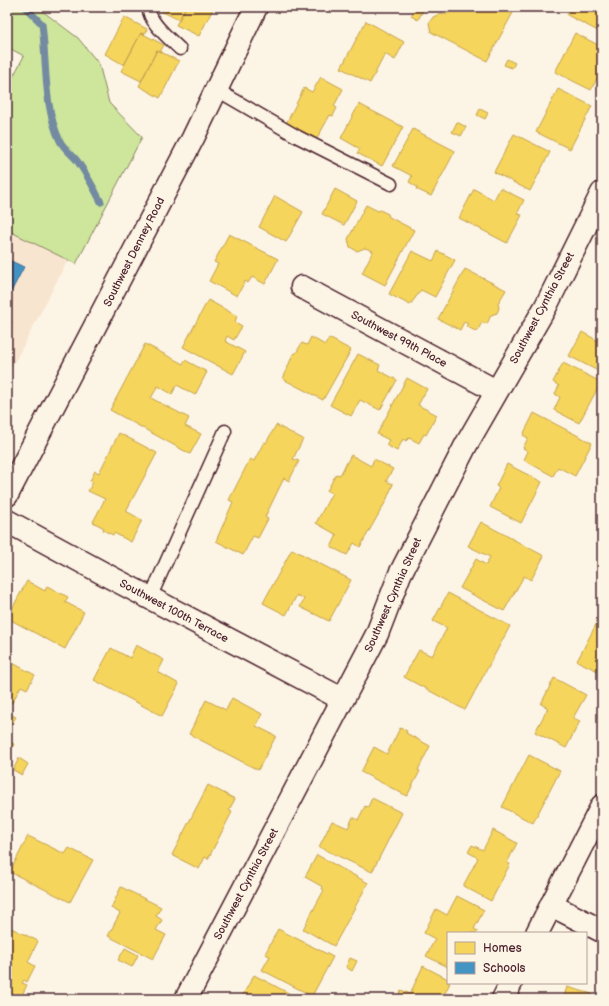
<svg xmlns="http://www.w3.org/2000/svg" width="609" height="1006" font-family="'Balsamiq Sans',sans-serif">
  <rect width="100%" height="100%" fill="#fcf5e5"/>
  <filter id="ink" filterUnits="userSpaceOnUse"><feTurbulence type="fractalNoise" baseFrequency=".025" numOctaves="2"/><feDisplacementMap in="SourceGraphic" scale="8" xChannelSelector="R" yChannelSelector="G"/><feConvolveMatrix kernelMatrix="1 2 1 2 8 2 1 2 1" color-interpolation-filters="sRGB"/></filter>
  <g filter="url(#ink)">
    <path fill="#f8e5d0" d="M7,230L68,260L7,377Z"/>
    <path fill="#cde69c" stroke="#8c8264" d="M7,7H37L78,38L99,64L109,103L142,137L76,264L7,230V88L24,56L7,47Z"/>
    <path fill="#f6d55c" stroke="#c29e4d" d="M161,7H186L179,20L159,10Z
      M186,7H214L199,36L176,25Z
      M416,7L423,10L418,20L411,16Z
      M445,7H516L487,61L431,32L429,23L433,17L442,13L446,15L448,11L444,10Z
      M571,7H602V33L567,15Z
      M124,17L147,29L144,35L141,33L124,65L105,54Z
      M366,21L404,42L395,60L385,54L370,83L341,68Z
      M141,33L164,45L160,52L157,50L141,81L121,71Z
      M575,33L602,47V69L591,90L555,72Z
      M157,50L179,61L160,98L139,86Z
      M507,59L515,63L512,68L504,65Z
      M321,77L343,89L334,106L337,108L333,116L330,115L315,142L285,126L304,88L312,92Z
      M558,89L592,106L570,149L536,132Z
      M359,104L403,127L382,166L357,153L360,149L341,138Z
      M480,109L488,113L485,119L477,115Z
      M457,122L466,127L461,136L452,132Z
      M413,129L455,151L431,196L416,189L417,187L409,182L412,176L393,166Z
      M514,134L550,152L530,191L494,172Z
      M500,188L524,200L517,214L522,215L507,243L459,218L474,189L494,200Z
      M335,189L357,201L344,225L322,214Z
      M275,196L303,212L286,242L259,227Z
      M366,205L378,211L380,210L388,214L389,217L414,230L385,285L362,273L373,251L365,248L357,251L350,247L348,239Z
      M229,234L278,259L265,284L252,277L248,283L245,281L237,296L209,281L218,264L214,262Z
      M412,251L433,261L438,251L455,260L435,297L421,290L410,305L389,294Z
      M465,269L506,290L498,303L499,308L497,313L491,315L487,324L482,322L477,332L466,326L468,324L464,322L460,330L438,319Z
      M208,300L237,316L235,322L242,326L234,340L227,336L225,341L245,352L233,374L183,347Z
      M7,320L12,322L7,331Z
      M582,332L602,343V373L569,356Z
      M311,337L325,345L329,338L351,350L323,400L283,379L293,354L296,353L302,343L307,345Z
      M145,344L183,364L185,360L207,372L195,395L177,385L172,394L158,386L151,398L189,418L185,426L201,434L190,454L110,410Z
      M358,354L380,365L378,370L397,380L380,410L360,400L351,416L330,405Z
      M563,363L601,382L579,423L554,410L560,397L555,394L559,386L553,382Z
      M407,378L427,389L418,405L437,415L426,435L424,434L419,443L409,438L406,441L403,439L397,451L386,445L389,440L377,434Z
      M534,413L592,443L575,476L558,467L553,476L524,460L528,451L523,448L528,438L523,435Z
      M276,425L303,439L293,459L299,461L289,481L284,478L265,517L268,519L258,538L253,536L243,555L216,541L233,502L229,500L250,459L254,461L264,442L266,443Z
      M119,433L157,453L126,511L142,520L131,542L114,533L113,535L103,530L104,528L93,522L105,499L88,491L93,482L90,481L95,471L99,473Z
      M351,455L371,466L374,459L393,469L386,481L393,484L386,501L360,547L354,543L347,555L331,547L337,535L316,523L332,493L327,491L336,474L340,475Z
      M507,464L542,482L521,523L490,507L499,488L496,486Z
      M481,522L544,556L531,580L524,576L504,611L460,588L476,559L486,565L490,557L468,546Z
      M292,549L351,580L329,621L300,607L304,599L297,595L286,615L263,603Z
      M27,581L45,591L47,586L68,597L65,602L84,612L65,649L7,618Z
      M448,593L510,626L465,710L404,677L419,650L432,656L447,628L433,621Z
      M602,613V673L577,661Z
      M136,645L164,660L158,672L179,684L162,716L94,680L111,648L130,658Z
      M7,660L35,675L27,689L21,686L12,703L7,701Z
      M554,678L586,695L573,718L580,721L566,748L535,732L548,708L541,704Z
      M232,698L262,714L256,726L276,736L258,770L189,734L206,700L226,710Z
      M7,713L16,717L10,726L7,724Z
      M400,728L407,731L406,733L430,746L418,770L420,771L407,796L361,772L374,747L387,754Z
      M7,740L14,744L7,758Z
      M529,755L560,771L533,823L502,807Z
      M19,758L28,764L22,775L13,770Z
      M208,785L235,799L229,810L232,812L208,859L205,857L199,869L172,855Z
      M372,798L402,813L372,872L319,847L332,821L348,828L353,817L358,820L365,806L368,807Z
      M493,830L517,843L507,863L510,864L491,901L463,886L478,858L468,852L472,845L483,850Z
      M28,836L65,854L69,848L93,860L70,902L10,872Z
      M317,855L368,883L334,946L303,929L324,890L322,889L323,887L305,877Z
      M121,887L161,907L156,916L162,920L156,930L166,935L153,959L108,936L120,913L111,908Z
      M457,896L484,910L474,929L478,931L477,933H448V967L426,956L435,939L424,933L436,909L447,915Z
      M7,926L38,941L28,962L35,966L27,982L24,980L22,983L27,985L20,999H7Z
      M278,929L333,957L312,996L262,970L270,956L265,954Z
      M125,948L138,955L132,967L118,960Z
      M350,958L357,961L352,971L346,967Z
      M423,966L448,979V983H450L442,999H397L401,990L410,994Z
      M254,975L300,999H243L241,998Z
      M567,987L592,994V996L601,999H563Z"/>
    <path fill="#4393c3" stroke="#457095" d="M7,259L24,267L11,292L7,290Z"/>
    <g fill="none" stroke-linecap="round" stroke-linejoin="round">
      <path stroke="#738aa1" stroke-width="7" d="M25,7L42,24C47,63 43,105 60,141C64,149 73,155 78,162C87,175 94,188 101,202"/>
      <g stroke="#4a1f2b" stroke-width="15">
        <path id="service" d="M149,7C147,21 170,39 180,49
          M217,90L298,137L391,184
          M150,598L225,431"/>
      </g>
      <g stroke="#4a1f2b" stroke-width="25">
        <path id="minor" d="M302,287L496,391
          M7,521L110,577L342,699
          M551,905L602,931
          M537,933L602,806
          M186,999L377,634L400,574L466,445L546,306L602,193
          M503,999L511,983"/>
      </g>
      <g stroke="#4a1f2b" stroke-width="25">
        <path id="tertiary" d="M7,495L193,138L256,7"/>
      </g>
      <use href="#service" stroke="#fcf5e5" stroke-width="12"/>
      <use href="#minor" stroke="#fcf5e5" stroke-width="22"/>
      <use href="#tertiary" stroke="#fcf5e5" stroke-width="22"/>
    </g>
  </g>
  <g text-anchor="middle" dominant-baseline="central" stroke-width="4" stroke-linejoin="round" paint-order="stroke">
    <g font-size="11" fill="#4a1f2b" stroke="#fcf5e5">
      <text transform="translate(134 252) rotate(-63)">Southwest Denney Road</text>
      <text transform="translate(542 308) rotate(-62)">Southwest Cynthia Street</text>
      <text transform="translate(399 339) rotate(28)">Southwest 99th Place</text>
      <text transform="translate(393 595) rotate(-66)">Southwest Cynthia Street</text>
      <text transform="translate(174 611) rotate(28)">Southwest 100th Terrace</text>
      <text transform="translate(246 884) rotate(-62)">Southwest Cynthia Street</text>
    </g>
  </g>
  <rect width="609" height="1006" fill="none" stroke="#fcf5e5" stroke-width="24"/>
  <rect x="12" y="12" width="585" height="982" fill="none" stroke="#4a1f2b" stroke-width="1.5" filter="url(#ink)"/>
  <rect x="447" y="932" width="140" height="52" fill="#fcf5e5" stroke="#b59f9b"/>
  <rect x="455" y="942" width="20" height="12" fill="#f6d55c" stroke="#b59f9b"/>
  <text x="483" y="952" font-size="12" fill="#4a1f2b">Homes</text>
  <rect x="455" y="962" width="20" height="12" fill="#4393c3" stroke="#b59f9b"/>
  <text x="483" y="972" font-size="12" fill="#4a1f2b">Schools</text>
</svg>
